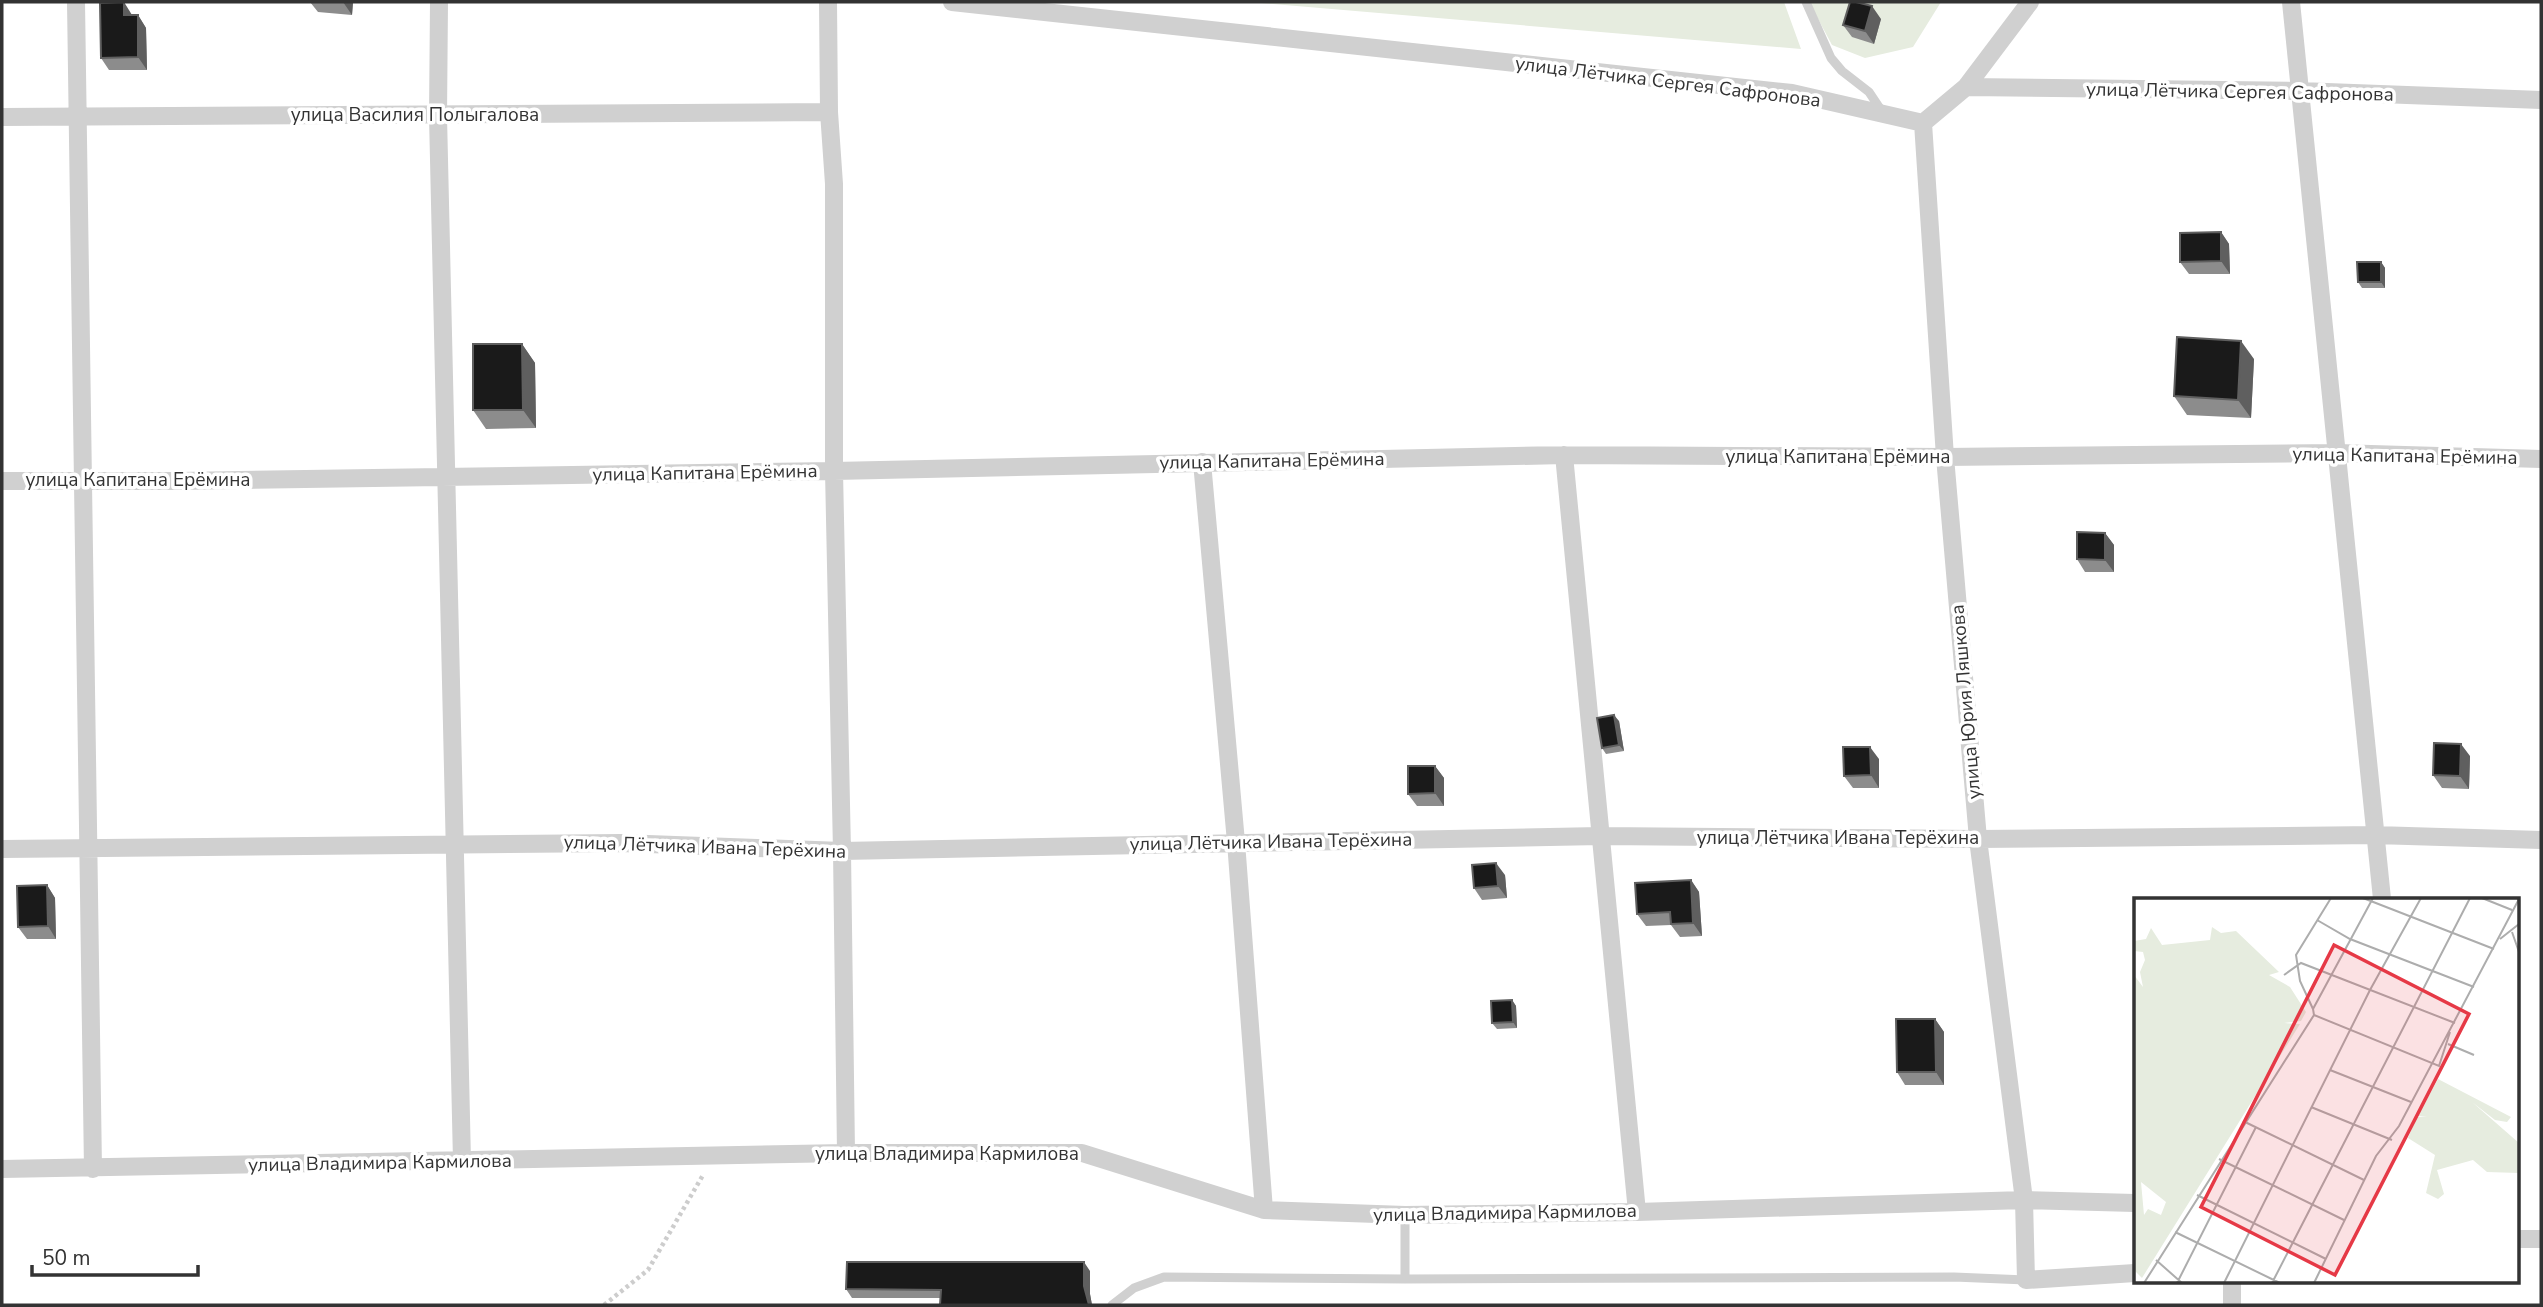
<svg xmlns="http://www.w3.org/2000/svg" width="2543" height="1307" font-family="'Nunito Sans',sans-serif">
  <rect width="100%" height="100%" fill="#fff"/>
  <path fill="#e6ecdf" d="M1249,2H1784L1801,49Z
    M1809,2H1941L1913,47L1865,58L1832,45Z"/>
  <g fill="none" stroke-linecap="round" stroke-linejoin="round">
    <path stroke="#cdcdcd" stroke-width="4.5" stroke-dasharray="3.5 3.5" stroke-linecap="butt" d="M604,1305L648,1270L703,1175"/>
    <path stroke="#d0d0d0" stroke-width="9" d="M1806,2L1831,58L1842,71L1869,92L1883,113
      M1405,1215V1279
      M1112,1305L1134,1288L1164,1277L1405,1279L1954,1277L2026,1280"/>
    <path stroke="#d0d0d0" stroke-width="18" d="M76,2L93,1169
      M439,2L438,116L462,1161
      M828,2L829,112L834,184V471L842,851L846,1153
      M952,2L1792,93L1923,123L1966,87L2300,91L2541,100
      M2291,2L2382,899
      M1966,87L2030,2
      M2,117L829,112
      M1923,123L1945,457L1978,839L2024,1200L2026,1280L2135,1273
      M1564,455L1637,1212
      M1202,462L1236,842L1264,1210
      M2,481H177L834,471L1564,455L1945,457L2337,453L2541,459
      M2,849L621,843L842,851L1600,836L1978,839L2375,835L2541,840
      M2,1169L846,1153H1082L1264,1210L1405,1215L1637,1212L2024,1200L2135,1203
      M2517,1239H2541
      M2232,1305V1281"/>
  </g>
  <path fill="#8c8c8c" d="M310,2H353L352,15L318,12Z
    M132,15H138L146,28L147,70H109L101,58Z
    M1881,19L1874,44L1852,37L1843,25Z
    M2221,232L2229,244L2230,274H2189L2180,262Z
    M2381,262L2385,268V288H2362L2358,282Z
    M522,344L535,363L536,428L486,429L473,410Z
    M2254,359L2251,418L2187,415L2174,396Z
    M2105,533L2114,545V572H2085L2077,559Z
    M1619,721L1624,751L1606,754L1602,748Z
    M2470,756L2469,789L2442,788L2433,775Z
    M1879,759V788H1853L1844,776Z
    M1435,766L1444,778V806H1417L1408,794Z
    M1505,875L1507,898L1482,900L1474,888Z
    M1691,880L1699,892L1702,936L1680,937L1671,925L1646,926L1637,914Z
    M47,885L55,898L56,939H27L18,927Z
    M1512,1000L1516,1006L1517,1028L1497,1029L1492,1023Z
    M1935,1019L1944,1032V1085H1905L1897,1072Z
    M1090,1271V1294L1092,1305H940L941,1298H852L846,1289Z"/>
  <path fill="#5f5f5f" d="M124,2L132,15H124Z
    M343,2H353L352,15Z
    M1872,6L1881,19L1874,44L1865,31Z
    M138,15L146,28L147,70L138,57Z
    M2221,232L2229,244L2230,274L2221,261Z
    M2381,262L2385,268V288L2381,282Z
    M2241,341L2254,359L2251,418L2238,400Z
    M522,344L535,363L536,428L523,410Z
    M2105,533L2114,545V572L2105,560Z
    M1614,715L1619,721L1624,751L1619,745Z
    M2461,744L2470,756L2469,789L2460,776Z
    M1870,747L1879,759V788L1871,775Z
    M1435,766L1444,778V806L1435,793Z
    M1496,863L1505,875L1507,898L1498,886Z
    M1691,880L1699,892L1702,936L1693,923Z
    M47,885L55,898L56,939L48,926Z
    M1512,1000L1516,1006L1517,1028L1513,1022Z
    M1935,1019L1944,1032V1085L1936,1072Z
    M1084,1262L1090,1271V1294L1092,1305H1089L1084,1286Z"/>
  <path fill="#1a1a1a" stroke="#5f5f5f" stroke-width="2" d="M124,2V15H138V57L101,58L100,3Z
    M1850,2H1856L1872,6L1865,31L1843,25Z
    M2221,232V261L2180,262V233Z
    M2357,262H2381V282H2358Z
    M2177,337L2241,341L2238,400L2174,396Z
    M473,344H522L523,410H473Z
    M2077,532L2105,533V560L2077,559Z
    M1614,715L1619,745L1602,748L1597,718Z
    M2434,743L2461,744L2460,776L2433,775Z
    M1843,747H1870L1871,775L1844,776Z
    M1408,766H1435V793L1408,794Z
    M1496,863L1498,886L1474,888L1472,865Z
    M1691,880L1693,923L1671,924L1670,912L1637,914L1635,883Z
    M47,885L48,926L18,927L17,886Z
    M1512,1000L1513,1022L1492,1023L1491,1001Z
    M1896,1019H1935L1936,1072H1897Z
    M847,1262H1084V1286L1089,1305H940L941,1290L846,1289Z"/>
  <g text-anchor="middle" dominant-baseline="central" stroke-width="7" stroke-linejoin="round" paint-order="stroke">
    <g font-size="19" fill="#333" stroke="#fff">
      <text transform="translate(1668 82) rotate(7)">улица Лётчика Сергея Сафронова</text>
      <text transform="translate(2240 92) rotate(1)">улица Лётчика Сергея Сафронова</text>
      <text x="415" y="115">улица Василия Полыгалова</text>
      <text transform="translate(2405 456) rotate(1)">улица Капитана Ерёмина</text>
      <text x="1838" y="457">улица Капитана Ерёмина</text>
      <text transform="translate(1272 461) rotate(-1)">улица Капитана Ерёмина</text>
      <text transform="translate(705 473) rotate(-1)">улица Капитана Ерёмина</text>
      <text x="138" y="480">улица Капитана Ерёмина</text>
      <text transform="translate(1966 702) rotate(-95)">улица Юрия Ляшкова</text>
      <text x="1838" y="838">улица Лётчика Ивана Терёхина</text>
      <text transform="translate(1271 842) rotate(-1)">улица Лётчика Ивана Терёхина</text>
      <text transform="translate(705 847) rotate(2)">улица Лётчика Ивана Терёхина</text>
      <text x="947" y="1154">улица Владимира Кармилова</text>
      <text transform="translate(380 1163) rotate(-1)">улица Владимира Кармилова</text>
      <text transform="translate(1505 1213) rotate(-1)">улица Владимира Кармилова</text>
    </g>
  </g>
  <g transform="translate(2134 898)">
    <rect width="385" height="385" fill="#fff"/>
    <path d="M78,29L87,35L102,33L145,74L135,77L156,89L172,114L167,123L150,125L166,126L8,380L0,372V77L9,89L6,74L11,62L9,54L0,53V43L12,41L17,30L28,47L76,42ZM7,284L32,304L27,317L14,311L10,317ZM304,181L377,219L373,224L361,222L338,204L385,245V275L353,274L339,262L303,272L310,296L304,301L292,295L301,257L274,240L283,219H293L284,218Z" fill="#e6ecdf" fill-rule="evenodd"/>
    <path fill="none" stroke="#adadad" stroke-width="2" d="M229,0L360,51M348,0L378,12M183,22L216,41L340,89M378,34L385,54M366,41L385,26M150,77L167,65L321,125M179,111L166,83L162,57L197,0M180,117L305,168L316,134M314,146L340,157M196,172L277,204M177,209L258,242M109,223L230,282M85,261L210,322M63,297L192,361M41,334L146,385M22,362L48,385M10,385L180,117L179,111L239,0M43,385L122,229M90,385L236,92L287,0M138,385L336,0M180,385L242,258L265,228L385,1"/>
    <path fill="#e63946" fill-opacity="0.15" stroke="#e63946" stroke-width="3.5" d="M200,47L335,116L201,377L67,309Z"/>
    <rect width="385" height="385" fill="none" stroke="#333" stroke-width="3.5"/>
  </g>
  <rect width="2543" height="1307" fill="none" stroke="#333333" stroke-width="7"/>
  <path d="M32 1265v10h166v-10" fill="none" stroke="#333333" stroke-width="3.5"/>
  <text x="42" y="1265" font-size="21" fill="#333333" stroke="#ffffff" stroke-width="5" paint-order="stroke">50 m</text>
</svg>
